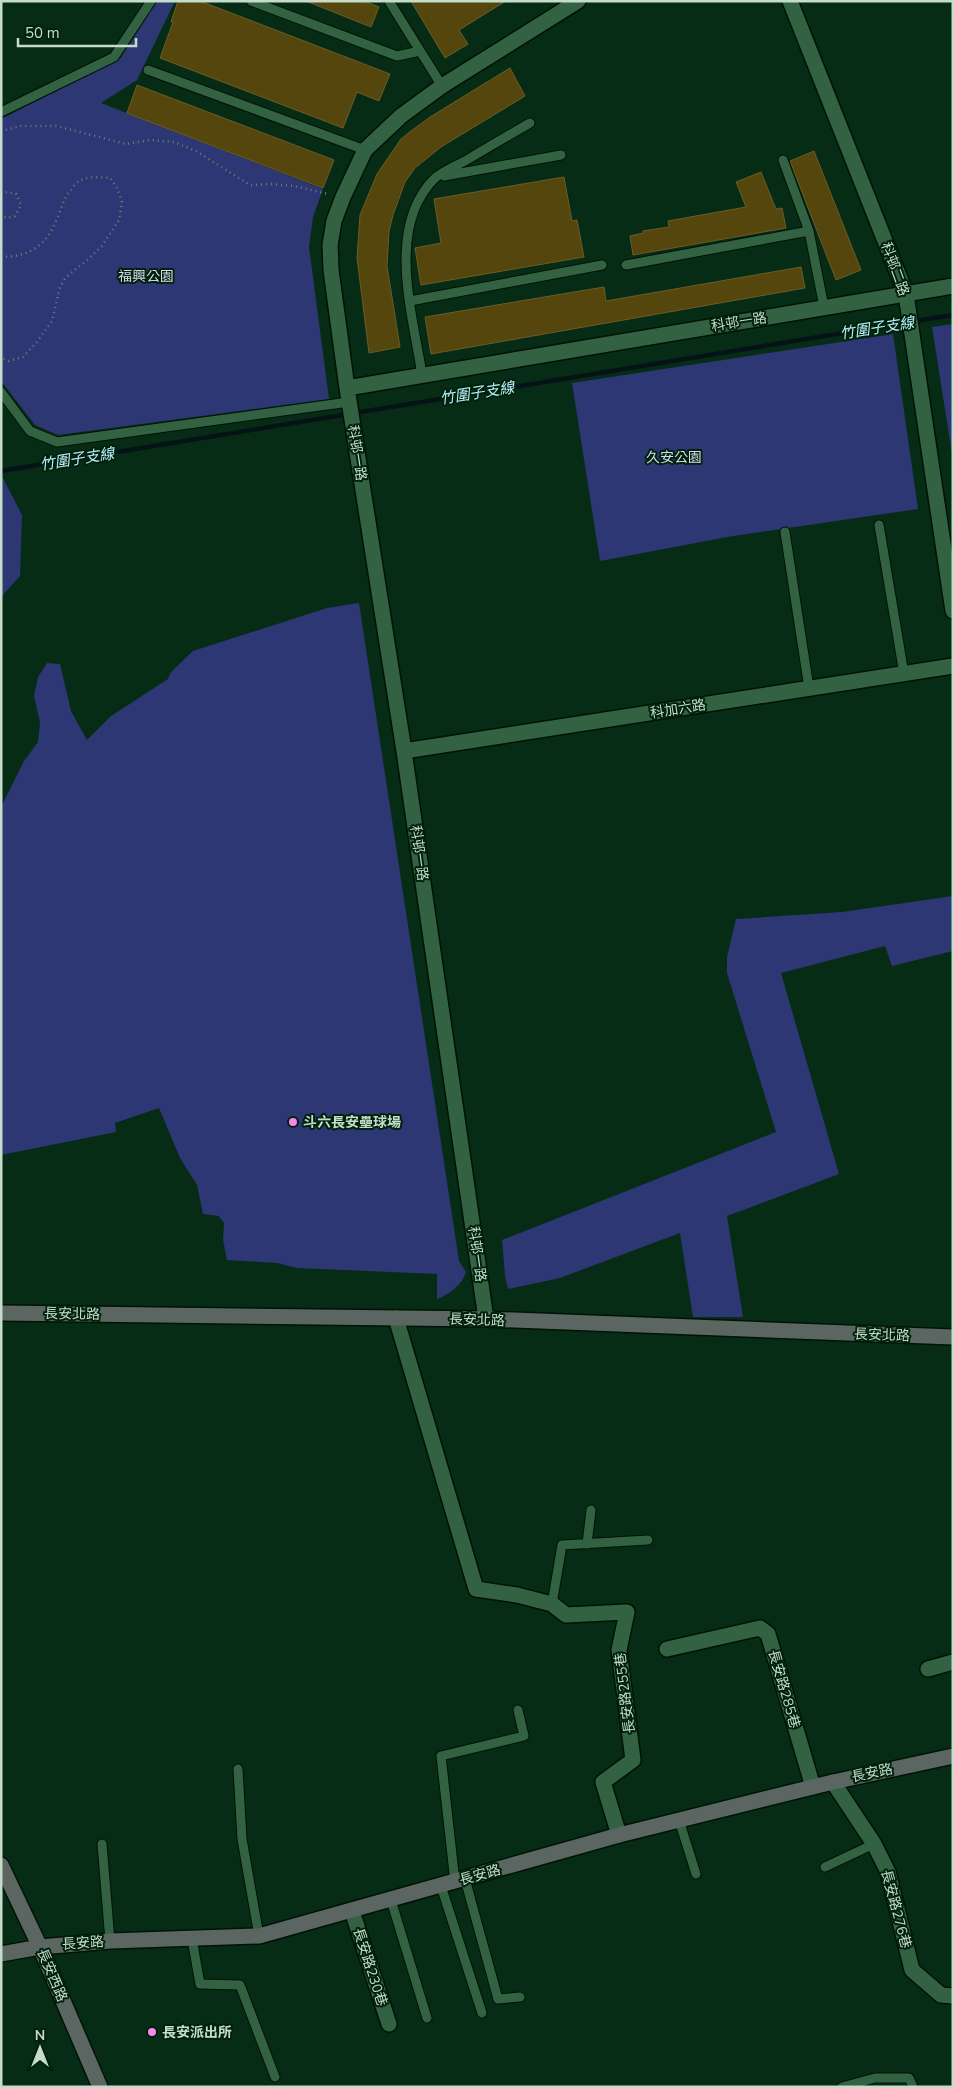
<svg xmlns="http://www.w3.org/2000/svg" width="954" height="2088" font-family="'Nunito Sans','Noto Sans TC',sans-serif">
  <rect width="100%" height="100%" fill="#072c16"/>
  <path fill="#2c3774" d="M157,1H175L137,80L101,103L323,189L313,217L309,247L329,399L58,435L35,425L1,381V119L120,59Z
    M953,324V460L932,327Z
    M893,334L918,509L733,536L600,561L572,383Z
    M3,478L22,515L20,576L1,597V479Z
    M359,603L459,1261L466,1272C462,1285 450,1294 437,1299V1274L297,1268L277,1263L227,1260L223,1240L224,1223L219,1216L203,1214L197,1185L180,1158L159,1108L115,1123L116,1132L1,1155V807L24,761L38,742L40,722L34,696L38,677L47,663L60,664L71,711L87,740L111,716L168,679L171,672L193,651L327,608Z
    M953,896V951L892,966L885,946L781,973L839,1174L727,1216L743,1317H693L680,1233L560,1278L508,1289L505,1276L502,1240L776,1132L727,973V957L736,919L842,912Z"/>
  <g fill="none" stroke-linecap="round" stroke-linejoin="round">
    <path stroke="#051316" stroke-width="4.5" d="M1,471L953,315"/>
  </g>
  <path fill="#55460e" stroke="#6b5c27" d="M178,1H200L390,74L379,101L357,92L343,128L160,58L173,22H171Z
    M306,1H364L379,7L371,27Z
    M411,1H506L459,30L468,44L445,58Z
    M510,68L525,96L441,147L415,168L405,182L393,215L389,231L387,266L400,347L369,353L357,258L360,215L377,174L401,139L411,131L430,117Z
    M137,85L334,160L323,188L127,113Z
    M814,151L861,270L836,280L790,161Z
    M761,172L776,209L782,208L786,228L633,255L630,236L643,233V231L669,227L668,221L746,207L736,182Z
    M564,177L572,221L577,220L584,257L421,285L415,248L441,243L434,199Z
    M801,267L805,288L431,354L425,317L604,287L606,301Z"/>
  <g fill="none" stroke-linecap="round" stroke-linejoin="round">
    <g stroke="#001305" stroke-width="11">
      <path id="lane" d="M251,1L397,56L420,51
        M389,1L442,86
        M148,70L365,150
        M1,112L114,57L151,1
        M783,160L809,231L824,307
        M444,176L561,155
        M626,265L809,231
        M410,301L602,265
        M422,375C413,314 385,227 435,178C443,171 455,166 465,161C487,148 509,135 530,123
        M1,392L30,431L57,442L349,402
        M879,525L904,674
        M785,532L809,688
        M587,1544L591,1510
        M552,1604L562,1545L648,1540
        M238,1769L242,1839L259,1936
        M679,1820L696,1874
        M102,1844L110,1941
        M825,1867L874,1844
        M465,1879L498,1999L520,1997
        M455,1882L441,1756L524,1736L518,1710
        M441,1886L482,2013
        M391,1900L427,2018
        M192,1939L200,1984L240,1985L275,2077
        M842,2087L875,2078H909L913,2087"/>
    </g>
    <g stroke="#001305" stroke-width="18">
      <path id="street" d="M790,1L906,294L953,611
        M347,388L953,286
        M404,751L953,666
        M396,1318L476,1589L517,1595L552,1604L566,1615L627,1612L619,1650L633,1760L603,1782L619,1835
        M486,1319L404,751L347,388L331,270L330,245L334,221L343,197L365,150L401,116L442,86L578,1
        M667,1649L760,1628L768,1634L813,1787
        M928,1669L953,1662
        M833,1782L874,1844L888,1872L912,1970L941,1995L953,1996
        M352,1911L389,2024"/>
    </g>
    <g stroke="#001305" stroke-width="18">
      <path id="secondary" d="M1,1313L486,1319L953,1337
        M1,1865L40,1947L100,2087
        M1,1954L40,1947L110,1941L259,1936L619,1835L833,1782L953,1756"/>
    </g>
    <path stroke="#668470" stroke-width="2.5" stroke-dasharray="1 4" stroke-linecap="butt" d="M1,131L21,126H56L126,144L150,140L174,142L196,151L250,185L271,184L294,186L328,194
      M1,194L7,192L16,194L21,205L15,216L7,218L1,216
      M1,257C28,257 46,246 56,221C61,210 63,199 71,190C73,187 76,183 79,181C88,176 100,177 110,178L117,188L122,202L119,220L102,246L86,261L66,277L60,287L52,321L37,342L23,357L9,361L1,358"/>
    <use href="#lane" stroke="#336242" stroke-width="9"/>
    <use href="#street" stroke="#336242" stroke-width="15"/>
    <use href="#secondary" stroke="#5b6662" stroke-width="15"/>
  </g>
  <g fill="#f987e9" stroke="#00220c" stroke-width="2">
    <circle cx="293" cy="1122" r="5"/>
    <circle cx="152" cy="2032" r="5"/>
  </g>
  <g text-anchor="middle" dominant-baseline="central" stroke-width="4" stroke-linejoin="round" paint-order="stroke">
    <g font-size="14" fill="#c4dcc9" stroke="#00220c">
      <text transform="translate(895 269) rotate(70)">科邨二路</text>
      <text transform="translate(739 322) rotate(-9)">科邨一路</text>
      <text transform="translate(357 453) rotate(81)">科邨一路</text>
      <text transform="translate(678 709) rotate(-9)">科加六路</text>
      <text transform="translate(419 853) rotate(82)">科邨一路</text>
      <text transform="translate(477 1254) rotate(82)">科邨一路</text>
      <text transform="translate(72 1314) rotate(1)">長安北路</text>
      <text transform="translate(477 1320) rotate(2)">長安北路</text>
      <text transform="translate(882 1335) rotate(2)">長安北路</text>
      <text transform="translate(784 1689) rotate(74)">長安路285巷</text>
      <text transform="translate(625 1693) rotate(-97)">長安路255巷</text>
      <text transform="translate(872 1773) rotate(-12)">長安路</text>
      <text transform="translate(480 1875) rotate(-16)">長安路</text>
      <text transform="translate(896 1909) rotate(75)">長安路276巷</text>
      <text transform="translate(83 1943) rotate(-4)">長安路</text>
      <text transform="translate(370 1967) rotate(72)">長安路230巷</text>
      <text transform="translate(52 1975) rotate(67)">長安西路</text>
    </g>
    <g font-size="14" fill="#d4daee" stroke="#00220c">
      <text x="146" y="276">福興公園</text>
      <text x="674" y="457">久安公園</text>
    </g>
    <g font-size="14" font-weight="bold" fill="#c4dcc9" stroke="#00220c" text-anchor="start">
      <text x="303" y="1122">斗六長安壘球場</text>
      <text x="162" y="2032">長安派出所</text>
    </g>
    <g font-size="15" font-style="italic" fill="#baeef9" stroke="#00220c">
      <text transform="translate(877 328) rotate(-9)">竹圍子支線</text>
      <text transform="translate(477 393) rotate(-9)">竹圍子支線</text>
      <text transform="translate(77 459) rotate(-9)">竹圍子支線</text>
    </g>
  </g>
  <rect width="954" height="2088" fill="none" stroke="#c4dcc9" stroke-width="5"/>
  <g transform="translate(40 2048)" stroke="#00220c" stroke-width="4" paint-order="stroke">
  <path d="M0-4L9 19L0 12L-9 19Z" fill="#c4dcc9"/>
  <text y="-8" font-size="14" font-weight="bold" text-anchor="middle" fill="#c4dcc9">N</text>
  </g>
  <path d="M18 38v8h118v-8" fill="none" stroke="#c4dcc9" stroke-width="2.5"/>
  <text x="25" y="38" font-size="15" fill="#c4dcc9" stroke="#00220c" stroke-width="4" paint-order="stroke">50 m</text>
</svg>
